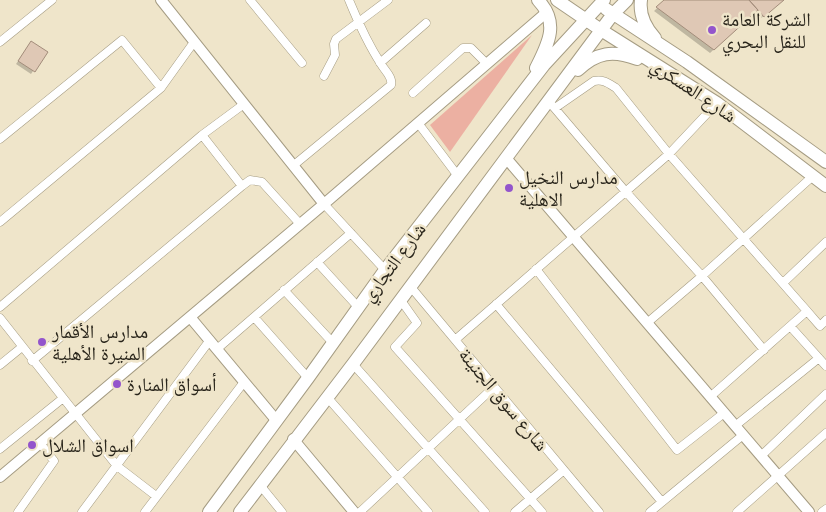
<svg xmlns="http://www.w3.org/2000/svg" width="826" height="512" font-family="Mulish,'Noto Naskh Arabic',sans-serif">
  <rect width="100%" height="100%" fill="#efe5ca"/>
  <path fill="#ecb0a2" d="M532,35L450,152L430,125Z"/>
  <path fill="#0003" d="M666,0H783L760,19L754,12L710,53L654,11Z
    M29,45L46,52L31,74L16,64Z"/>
  <path fill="#dfc8b5" stroke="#a38d7b" d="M664,0H749L758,10L714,50L656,7Z
    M749,0H784L764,17Z
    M31,41L48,52L35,72L18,61Z"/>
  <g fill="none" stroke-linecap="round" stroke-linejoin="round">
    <g stroke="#a59c83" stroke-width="9">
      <path id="minor" d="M250,0L302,63
        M0,42L52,0
        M380,63L426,23
        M324,76L335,55L334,44L336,39L388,0
        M413,93L463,48H471L487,64
        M551,104L626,192L702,276L764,350
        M555,108L594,81C603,79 608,83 616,88L669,154L807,311L820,326L826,320
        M418,123L458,176
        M202,135L242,186
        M0,139L122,40L161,88
        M294,165L391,85C393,77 385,71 381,64C368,44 358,22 349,0
        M324,204L385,270
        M0,222L161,88L194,42
        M317,262L359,308
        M536,269L677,450L724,413
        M783,283L826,242
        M410,286L599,512
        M284,290L333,343
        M400,299L417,323L395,347L542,512
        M496,304L662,502
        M0,307L202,135L244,104
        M254,317L308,378
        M0,318L117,466L156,496
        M647,323L702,276L813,176
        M790,326L826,366
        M455,340L669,154L717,103
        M217,349L351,233
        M32,361L242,186L250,180L262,182L300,224
        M353,364L485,512
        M0,365L22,347
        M327,397L428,512
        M710,397L807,311
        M735,426L819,358
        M0,449L62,399
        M761,456L826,394
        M260,485L282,512
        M18,512L54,461L40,443
        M82,512L210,340
        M145,512L244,382
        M360,512L494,387
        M515,512L564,470
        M650,512L743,435
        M737,512L826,433
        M822,512L826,509"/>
    </g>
    <g stroke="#a59c83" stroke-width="12">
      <path id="tertiary" d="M161,0L324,204
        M506,158L809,512
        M190,317L276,420
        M293,439L354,512
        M0,477L324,204L547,12"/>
    </g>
    <g stroke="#a59c83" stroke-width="14">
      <path id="primary" d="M557,0L601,30L717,103L826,186
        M641,0C639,15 645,27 655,38
        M606,9L687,62L826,162
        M536,68C548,44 560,23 538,0
        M578,70C597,52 613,50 637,59
        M209,512L308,378L385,270L544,65L604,0
        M240,512L353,364L613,14L627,0"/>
    </g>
    <use href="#minor" stroke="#fff" stroke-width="8"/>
    <use href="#tertiary" stroke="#fff" stroke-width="10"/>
    <use href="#primary" stroke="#fff" stroke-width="12"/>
  </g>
  <g fill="#9355cc" stroke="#efe5ca" stroke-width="2">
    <circle cx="712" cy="30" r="5"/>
    <circle cx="509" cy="188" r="5"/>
    <circle cx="42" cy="342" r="5"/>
    <circle cx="117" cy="384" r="5"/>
    <circle cx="32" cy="445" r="5"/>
  </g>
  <g text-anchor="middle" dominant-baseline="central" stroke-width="5" stroke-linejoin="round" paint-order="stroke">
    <g font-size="19" fill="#29251b" stroke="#efe5ca" text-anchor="start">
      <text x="722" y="19">الشركة العامة<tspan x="722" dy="22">للنقل البحري</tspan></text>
      <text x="519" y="177">مدارس النخيل<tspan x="519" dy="22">الاهلية</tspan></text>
      <text x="52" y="331">مدارس الأقمار<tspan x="52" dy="22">المنيرة الأهلية</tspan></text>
      <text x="127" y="384">أسواق المنارة</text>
      <text x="42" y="445">اسواق الشلال</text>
    </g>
    <g font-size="19" fill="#29251b" stroke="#efe5ca">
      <text transform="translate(694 90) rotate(34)">شارع العسكري</text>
      <text transform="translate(393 262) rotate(-53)">شارع التجاري</text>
      <text transform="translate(504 399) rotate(50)">شارع سوق الجنينة</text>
    </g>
  </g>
</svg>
